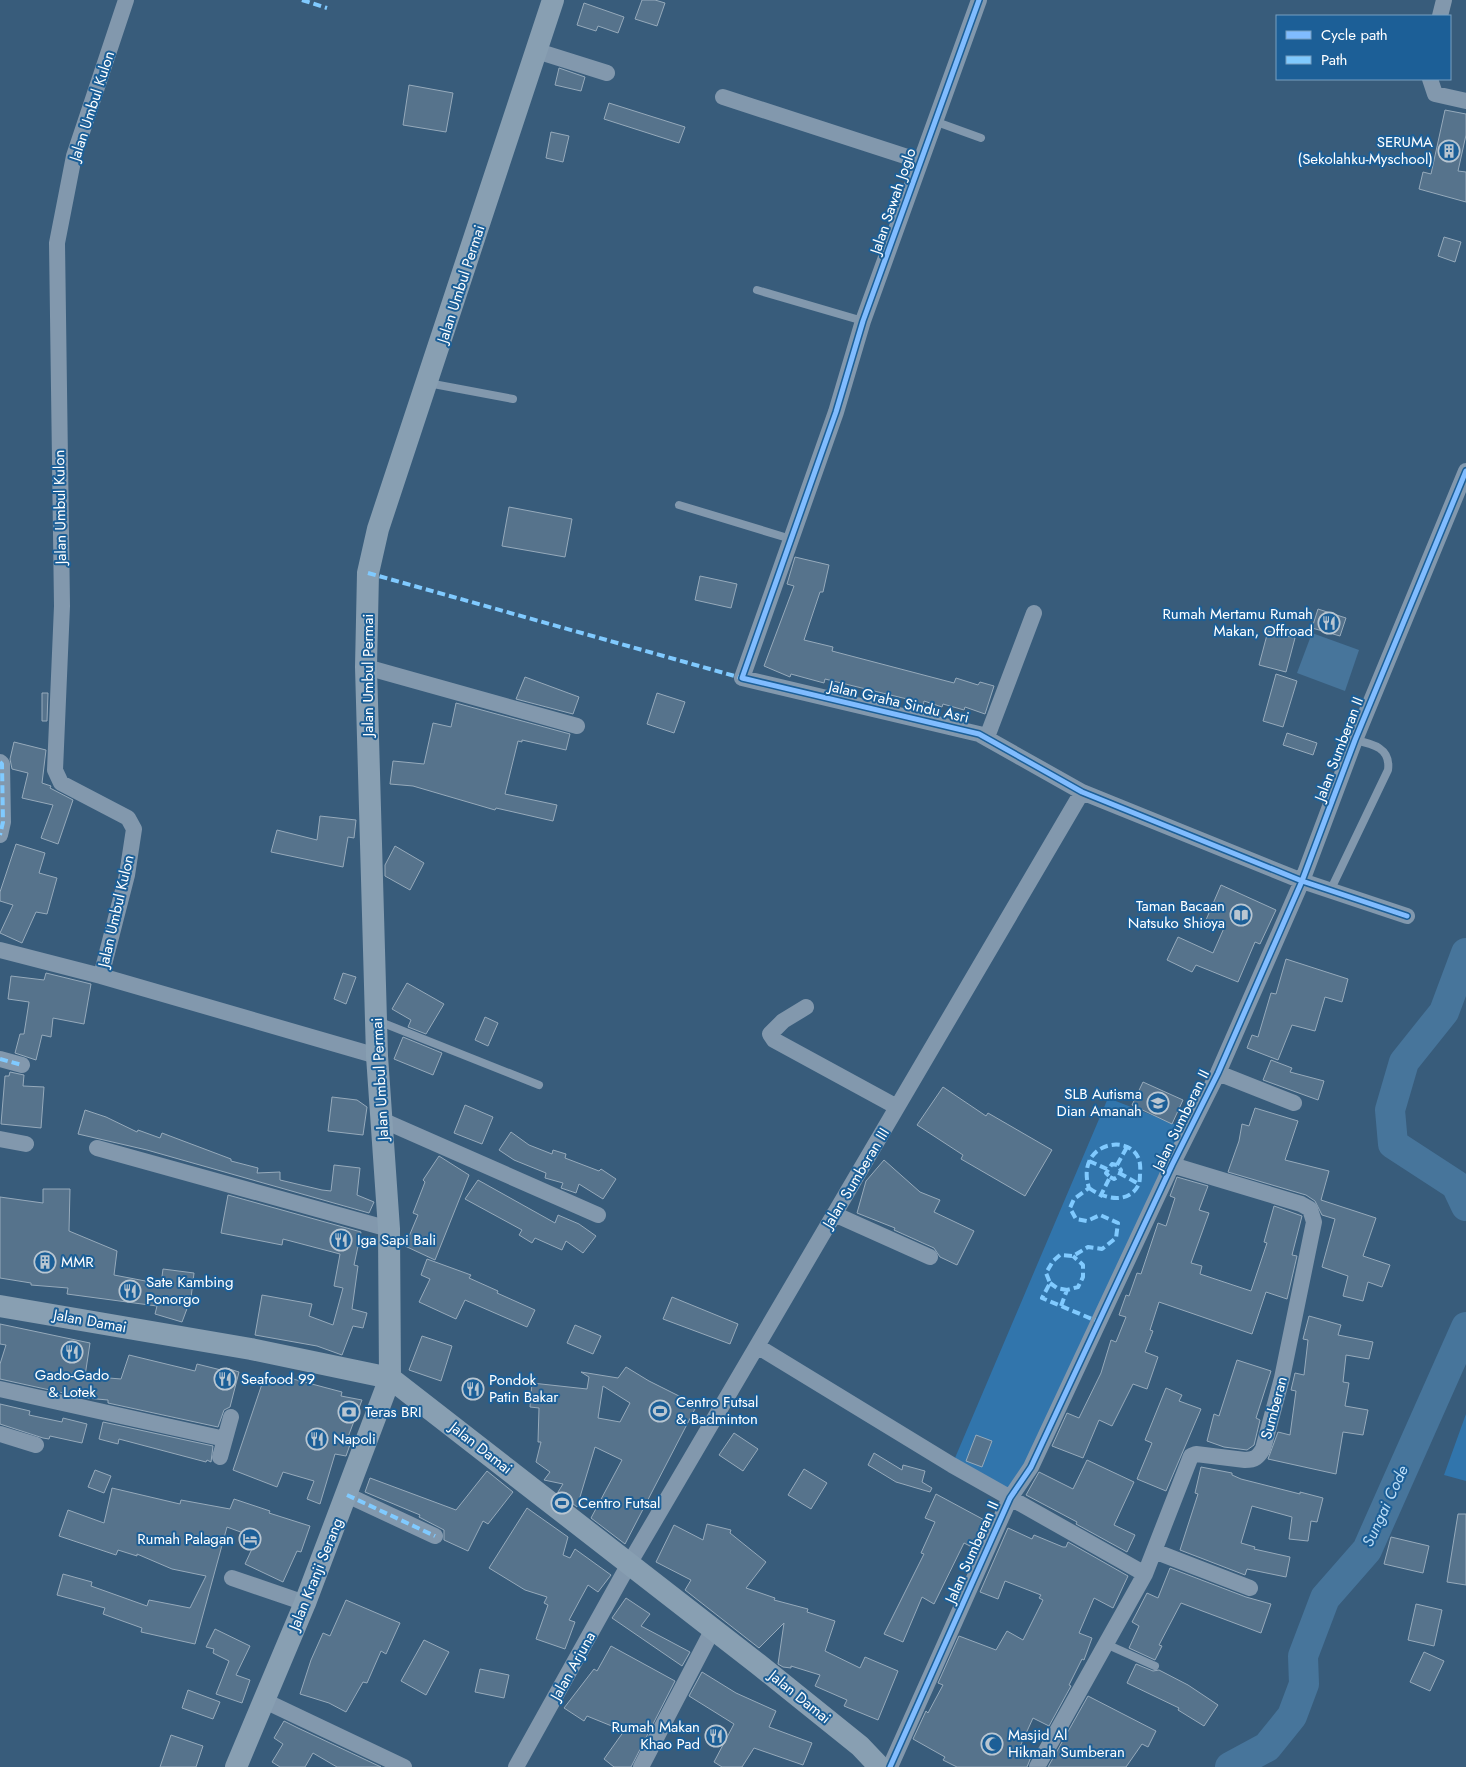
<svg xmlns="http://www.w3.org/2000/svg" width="1466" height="1767" font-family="Jost,sans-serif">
  <rect width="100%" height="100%" fill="#385c7b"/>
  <path fill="#3175ac" d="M1108,1098L1190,1130L1010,1498L952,1465Z
    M1466,1414V1481L1444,1475Z"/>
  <path fill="#47759b" d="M1312,633L1359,650L1345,691L1297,673Z"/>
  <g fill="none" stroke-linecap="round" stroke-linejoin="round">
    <path stroke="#47759b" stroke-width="30" d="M1466,953L1444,1012L1404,1062L1390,1110L1393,1144L1456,1185L1466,1206
      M1230,1767L1267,1747L1292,1716L1304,1684L1303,1656L1325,1598L1367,1550L1466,1327"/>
  </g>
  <path fill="#56738c" stroke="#96aabb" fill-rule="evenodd" d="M642,0H655L665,3L657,26L635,19Z
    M584,3L624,17L618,33L598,26L596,31L577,25Z
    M559,68L585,77L581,91L555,85Z
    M409,85L453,93L446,132L403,125Z
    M609,103L685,127L679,143L604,119Z
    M1445,110L1466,114V135L1458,171L1466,172V202L1419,189L1423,172L1431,174Z
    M551,132L569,136L563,162L546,158Z
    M1444,237L1461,242L1455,262L1438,256Z
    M509,507L572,519L565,557L502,546Z
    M795,557L829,565L823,592H820L804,640L833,647L832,651L954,683L956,678L978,685L980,682L994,686L985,714L965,707L964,710L943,704L942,707L924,701L923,706L906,701L907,699L825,679L824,683L791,674L790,677L764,666L794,586L787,584Z
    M700,576L737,584L731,608L695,600Z
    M1318,609L1346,618L1340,636L1312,628Z
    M1268,631L1295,638L1286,672L1259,665Z
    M1276,674L1297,681L1283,727L1263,721Z
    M525,677L579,697L573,714L516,699Z
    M42,693H48L47,721H42Z
    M657,693L685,702L674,733L647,724Z
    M456,703L570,734L566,750L522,740V742L518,741L505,794L557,805L553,821L496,808L495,810L413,786L390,784L393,761L424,764L433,723L451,727Z
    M1287,733L1317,743L1313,755L1283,745Z
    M14,742L46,750L42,783L51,786L50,788L73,800L58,844L41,838L53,805L22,798L28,773L12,769L10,759Z
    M320,816L356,820L354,838L348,837L343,867L271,852L277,830L317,840Z
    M16,844L45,853L39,873L57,878L47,914L36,912L22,943L0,933L13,905L0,901V892Z
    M395,846L424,863L410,890L385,876V865Z
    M1221,885L1276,910L1260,944L1255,942L1238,982L1196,965L1192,972L1167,960L1178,937L1213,953L1224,928L1206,920Z
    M1286,959L1348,979L1342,1002L1325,997L1315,1031L1292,1025L1278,1060L1247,1048L1252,1035L1258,1037L1271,993L1276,994Z
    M46,973L91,984L84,1024L53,1018L51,1037L42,1035L36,1060L15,1053L20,1034H24L29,1002L8,999L11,976L44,980Z
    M343,973L356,977L346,1004L334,999Z
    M407,983L444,1004L426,1034L408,1027L411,1020L392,1009Z
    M485,1017L498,1023L488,1046L475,1040Z
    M403,1037L442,1053L433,1075L394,1059Z
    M1271,1060L1292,1068L1290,1072L1324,1081L1318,1100L1263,1080Z
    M10,1072L24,1075L23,1086L44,1087L41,1128L1,1124L5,1076H9Z
    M1143,1082L1183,1100L1172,1124L1132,1105Z
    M943,1087L986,1116L988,1113L1052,1150L1025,1196L961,1159L963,1155L917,1125Z
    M332,1097L357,1100L367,1107L363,1135L328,1131Z
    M465,1105L493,1117L482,1144L454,1133Z
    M1255,1108L1298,1121L1285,1160L1329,1171L1321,1200L1376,1218L1363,1256L1390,1265L1382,1287L1368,1282L1363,1301L1343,1296L1348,1276L1322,1267L1335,1219L1322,1215L1315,1201L1306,1195L1228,1172L1239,1141L1242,1124L1249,1126Z
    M85,1110L106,1117L137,1132L138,1130L160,1138L162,1133L231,1159V1161L258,1168L257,1173L280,1172V1180L322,1190L331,1191L334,1165L360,1168L357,1195L374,1202L369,1213L147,1150L78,1134Z
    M511,1132L529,1145L552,1154L553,1150L566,1154L565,1158L599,1171L601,1169L616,1179L603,1199L579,1184L576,1193L561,1188L563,1183L545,1178L546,1173L514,1160L499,1150Z
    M439,1156L469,1175L435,1260L405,1246L418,1215L413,1213L425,1182L423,1180Z
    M884,1160L920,1192L940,1200L934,1212L974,1231L957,1265L940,1257L934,1248L894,1230L895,1228L857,1213L866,1181Z
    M1177,1177L1208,1186L1199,1210L1209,1213L1191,1263L1202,1266L1200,1274L1251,1291L1267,1243L1264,1242L1274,1206L1302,1216L1292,1255L1297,1256L1287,1299L1266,1292L1252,1334L1159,1302L1150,1330L1153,1331L1145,1352L1158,1357L1147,1389L1133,1384L1112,1426L1099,1420L1083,1458L1052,1446L1067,1413L1079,1418L1101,1373L1111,1340L1116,1342L1126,1317L1119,1315L1126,1295L1129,1296L1137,1273L1141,1274L1158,1223L1166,1226L1175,1198L1170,1196Z
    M478,1180L555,1223L558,1215L579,1224L596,1236L583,1253L566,1241L562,1250L535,1238L532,1243L519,1235L522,1230L465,1199Z
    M43,1189H70L69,1231L117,1251L114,1275L161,1284L163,1269L194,1273L191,1298L182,1322L155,1314L157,1306L67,1294L68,1288L31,1285V1283L0,1278V1197L43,1203Z
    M228,1195L361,1232L354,1265L358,1266L352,1309L367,1313L363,1328L353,1326L342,1355L317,1346L255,1335L262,1295L312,1304L309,1316L333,1325L343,1288L334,1286L340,1254L283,1239L282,1245L221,1233Z
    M427,1259L471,1275L469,1278L498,1291L497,1293L535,1310L527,1327L465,1300L456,1319L419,1302L430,1279L421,1275Z
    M672,1297L738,1324L730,1344L663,1319Z
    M1309,1316L1341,1325L1338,1335L1373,1342L1369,1359L1346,1355L1343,1382L1349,1383L1345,1406L1368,1410L1363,1435L1343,1432L1336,1474L1268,1459L1278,1432L1290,1435L1296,1391L1291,1390L1295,1373L1304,1375L1308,1340L1303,1339Z
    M0,1324L90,1343L85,1376L121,1379L129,1355L195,1371L197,1364L225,1371L226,1368L239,1372L230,1407L224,1410L218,1427L108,1403V1400L86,1398L0,1379V1364L6,1345L0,1344Z
    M575,1325L601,1336L593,1354L567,1343Z
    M422,1336L452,1346L441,1381L409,1370Z
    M1237,1360L1271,1371L1256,1418L1260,1420L1254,1445L1247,1450L1224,1447L1207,1441L1214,1414L1219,1416Z
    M626,1367L649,1381L697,1405L625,1544L591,1518L622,1460L595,1447L577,1507L558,1492L563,1484L544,1480L550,1472L536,1462L541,1442H538L539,1408L530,1407L532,1383L587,1389L589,1377L581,1372L618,1378ZM603,1386L630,1403L620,1422L598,1418Z
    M265,1375L292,1383L293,1379L342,1392L341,1396L362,1400L348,1437L352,1439L346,1456L335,1454L320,1504L307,1499L314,1481L283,1472L277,1487L233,1470Z
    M1166,1388L1182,1395L1179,1401L1201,1409L1166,1491L1137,1479L1152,1443L1145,1440Z
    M0,1404L30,1411L29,1415L62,1422L63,1418L87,1424L82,1443L50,1436L49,1439L43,1438L0,1424Z
    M103,1422L213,1446L211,1462L207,1460L206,1462L119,1439L118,1444L99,1439Z
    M734,1433L758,1449L743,1471L719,1455Z
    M976,1435L992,1441L982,1467L966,1461Z
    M874,1453L902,1470L903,1465L925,1471L922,1482L932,1488L930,1492L896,1482L868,1465Z
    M1087,1460L1134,1482L1114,1525L1135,1535L1127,1552L1076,1524L1077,1522L1026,1495L1039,1472L1073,1489Z
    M1201,1467L1232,1473V1475L1241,1479L1300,1494V1492L1323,1498L1317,1522L1311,1521L1308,1541L1289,1539L1292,1517L1252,1506L1241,1543L1255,1547L1254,1549L1290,1557L1286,1577L1247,1569L1245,1575L1180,1550L1198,1494L1195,1493Z
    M804,1469L827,1483L811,1509L788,1495Z
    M95,1470L111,1476L104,1493L88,1487Z
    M487,1471L513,1492L488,1524L483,1521L468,1551L444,1540V1530L419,1517L420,1515L365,1492L370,1478L456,1510Z
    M112,1488L180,1504L181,1500L230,1509L234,1499L270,1511L269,1513L310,1526L301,1552L297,1551L283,1582L245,1564L257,1538L227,1527L195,1644L141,1632L142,1628L103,1614L105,1608L57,1595L63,1574L92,1582L91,1586L147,1606L149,1600L190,1608L206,1576L172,1569L137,1554V1556L118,1550L116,1555L59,1536L68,1510L104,1523Z
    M936,1494L988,1522L976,1549L964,1543L934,1604L922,1597L903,1642L884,1634L924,1554L921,1553L935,1522L925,1518Z
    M527,1508L568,1537L563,1555L570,1558L575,1549L611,1575L598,1592L588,1585L569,1620L575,1622L565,1649L536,1639L548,1605L544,1603L547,1597L525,1590L489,1568Z
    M1458,1514H1466V1585L1447,1582Z
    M707,1524L731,1530L730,1533L766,1562L746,1588L775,1598L774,1600L808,1609L807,1612L835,1621L825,1651L860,1668L865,1657L898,1671L878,1720L844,1706L847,1700L815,1686L820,1675L791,1666V1668L783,1667L778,1664L784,1623L759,1648L685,1590L691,1580L656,1562L674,1525L703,1540Z
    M1008,1528L1032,1539L1034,1535L1063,1547H1066L1068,1542L1128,1576L1113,1608L1094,1598L1079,1633L1092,1638L1084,1660L1082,1659L1069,1685L1071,1686L1049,1726L1033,1718L1018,1751L1031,1757L1027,1767H957L943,1760L945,1757L913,1739L926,1711L928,1713L943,1685L938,1683L959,1636L996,1650L1007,1631L1023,1640L1043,1600L1039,1598L1041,1595L1005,1581L998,1599L980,1592Z
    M1391,1537L1429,1546L1423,1573L1384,1564Z
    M1170,1568L1246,1597L1271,1604L1261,1633L1181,1603L1159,1645L1162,1646L1155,1660L1129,1648L1139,1626L1132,1622L1147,1593L1158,1598Z
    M626,1598L650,1614L641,1626L690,1652L682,1666L612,1618Z
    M346,1600L400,1623L386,1654L381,1651L367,1683L363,1682L346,1712L329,1703L300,1694L311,1660L323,1633L330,1636Z
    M1416,1604L1442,1610L1434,1646L1408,1640Z
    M215,1629L250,1646L236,1675L250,1680L242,1703L216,1694L229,1661L213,1653L214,1649L206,1647Z
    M424,1640L449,1652L426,1695L401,1681Z
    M611,1646L675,1681L631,1767H614L604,1759L624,1731L587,1716L584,1721L564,1708L594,1669L597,1671Z
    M1424,1652L1444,1661L1430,1691L1410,1682Z
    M1136,1664L1153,1671L1159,1670L1188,1685L1218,1705L1204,1726L1178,1710L1179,1708L1127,1683Z
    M480,1669L509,1675L504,1698L475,1692Z
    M702,1672L736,1693L776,1711L769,1727L812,1743L803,1765L754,1748L742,1767H722L714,1762L734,1724L689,1696Z
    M188,1690L220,1702L213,1719L182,1708Z
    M1088,1696L1156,1731L1148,1747L1142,1744L1126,1767H1048Z
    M284,1721L298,1728L381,1767H337L313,1753L305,1767H280L272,1762L283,1744L274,1738Z
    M171,1735L203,1746L196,1767H160Z"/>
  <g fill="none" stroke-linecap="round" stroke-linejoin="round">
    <path stroke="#8298ad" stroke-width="8" d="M934,121L981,138
      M757,290L863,321
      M428,383L513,399
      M679,505L791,539
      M1331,889L1388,770C1391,748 1373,744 1355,740
      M378,1021L539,1085
      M1106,1644L1155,1666"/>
    <path stroke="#8298ad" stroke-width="16" d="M979,0L863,321L836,412L742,678L979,734L1082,792L1302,881L1407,916
      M1440,16L1444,0
      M537,51L607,73
      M1430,79L1435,94L1466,101
      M723,97L920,161
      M366,667L577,726
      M987,737L1034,613
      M0,762L2,764L3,822L0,835
      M0,950L101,976L377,1056
      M101,976L127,875L134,829L128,818L61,783L55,770L62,606L57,243L74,156L126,0
      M806,1007L783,1021L770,1034L774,1040L897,1107
      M0,1059L22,1065
      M1218,1073L1294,1103
      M382,1120L598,1215
      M0,1139L26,1144
      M97,1148L389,1229
      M834,1214L930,1257
      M757,1346L952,1465L1145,1574
      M0,1389L225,1439
      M0,1434L36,1445
      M220,1457L231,1417
      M347,1495L435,1536
      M1154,1551L1250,1588
      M232,1578L305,1603
      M265,1701L404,1767
      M516,1767L629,1564L1082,792
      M641,1767L713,1629
      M890,1767L1010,1498L1031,1467L1172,1165L1218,1073L1302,881L1355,740L1466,471
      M1037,1767L1145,1574L1191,1456L1196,1454L1245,1460C1255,1460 1258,1457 1263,1449L1282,1378L1314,1222L1310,1209L1301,1204L1172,1165"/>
    <path stroke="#889fb2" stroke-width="22" d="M0,1306L251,1349L390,1378L758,1664L860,1746L880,1767
      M236,1767L305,1603L390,1378L389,1229L377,1056L366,667L368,573L378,529L553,0"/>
    <path stroke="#80caff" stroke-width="4" stroke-dasharray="8 4" stroke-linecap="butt" d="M302,0L327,8
      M368,573L742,678
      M0,762L2,764L3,822L0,835
      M0,1059L22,1065
      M1089,1161L1107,1169
      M1117,1165L1127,1147
      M1119,1173L1139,1184
      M1089,1188C1104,1199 1129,1205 1139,1184C1140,1181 1140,1176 1140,1172C1145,1130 1073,1137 1089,1188L1074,1199L1070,1208L1076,1219L1087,1221L1100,1215L1118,1223L1116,1238L1102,1249L1088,1247L1073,1256L1060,1255L1053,1261L1046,1273L1050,1283L1042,1298L1099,1322
      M1100,1197L1110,1177L1106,1173L1112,1164L1117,1165L1121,1170L1119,1176L1114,1179L1110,1177
      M1050,1283L1057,1288L1067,1290
      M1061,1306L1067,1290L1078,1287L1083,1277V1265L1073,1256
      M347,1495L435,1536"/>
    <g stroke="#1c5f97" stroke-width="8">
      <path id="cycleway" d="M979,0L863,321L836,412L742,678L979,734L1082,792L1302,881L1407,916
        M890,1767L1010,1498L1031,1467L1172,1165L1218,1073L1302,881L1355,740L1466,471"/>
    </g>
    <use href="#cycleway" stroke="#80bcff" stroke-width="5"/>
  </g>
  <defs>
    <g id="building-ring" transform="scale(1.125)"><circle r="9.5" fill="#1c5f97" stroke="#b9c6d1" stroke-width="1.5"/><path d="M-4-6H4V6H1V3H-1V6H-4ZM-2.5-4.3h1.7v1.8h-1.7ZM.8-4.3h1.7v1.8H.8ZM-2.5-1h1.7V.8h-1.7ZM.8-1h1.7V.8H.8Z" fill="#b9c6d1"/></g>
    <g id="restaurant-ring" transform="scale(1.125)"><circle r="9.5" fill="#1c5f97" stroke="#b9c6d1" stroke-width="1.5"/><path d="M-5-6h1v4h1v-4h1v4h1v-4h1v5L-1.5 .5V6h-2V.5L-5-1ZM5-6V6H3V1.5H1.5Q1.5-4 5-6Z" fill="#b9c6d1"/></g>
    <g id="library-ring" transform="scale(1.125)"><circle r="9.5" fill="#1c5f97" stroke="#b9c6d1" stroke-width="1.5"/><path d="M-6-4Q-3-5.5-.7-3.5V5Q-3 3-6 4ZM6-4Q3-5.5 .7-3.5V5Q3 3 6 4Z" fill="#b9c6d1"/></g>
    <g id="school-ring" transform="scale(1.125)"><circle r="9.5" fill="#1c5f97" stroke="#b9c6d1" stroke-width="1.5"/><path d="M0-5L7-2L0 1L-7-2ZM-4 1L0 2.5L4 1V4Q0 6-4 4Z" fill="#b9c6d1"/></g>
    <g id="stadium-ring" transform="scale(1.125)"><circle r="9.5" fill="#1c5f97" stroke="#b9c6d1" stroke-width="1.5"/><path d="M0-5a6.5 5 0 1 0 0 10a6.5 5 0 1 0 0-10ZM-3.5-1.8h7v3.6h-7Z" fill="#b9c6d1"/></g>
    <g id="bank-ring" transform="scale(1.125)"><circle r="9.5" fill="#1c5f97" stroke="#b9c6d1" stroke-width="1.5"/><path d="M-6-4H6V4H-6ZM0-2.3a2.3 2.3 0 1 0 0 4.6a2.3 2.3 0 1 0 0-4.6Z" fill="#b9c6d1"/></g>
    <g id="hotel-ring" transform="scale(1.125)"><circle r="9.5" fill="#1c5f97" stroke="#b9c6d1" stroke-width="1.5"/><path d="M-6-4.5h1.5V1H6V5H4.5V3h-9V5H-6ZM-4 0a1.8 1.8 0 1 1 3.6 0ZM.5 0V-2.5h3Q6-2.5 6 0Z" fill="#b9c6d1"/></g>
    <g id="mosque-ring" transform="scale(1.125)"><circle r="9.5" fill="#1c5f97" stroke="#b9c6d1" stroke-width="1.5"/><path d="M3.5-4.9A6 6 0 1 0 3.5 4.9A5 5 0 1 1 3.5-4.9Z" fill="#b9c6d1"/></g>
  </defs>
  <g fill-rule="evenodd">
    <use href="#building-ring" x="1449" y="151"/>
    <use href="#restaurant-ring" x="1329" y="623"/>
    <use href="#library-ring" x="1241" y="915"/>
    <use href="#school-ring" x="1158" y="1103"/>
    <use href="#restaurant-ring" x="341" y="1240"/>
    <use href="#building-ring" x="45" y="1262"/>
    <use href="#restaurant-ring" x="130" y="1291"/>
    <use href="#restaurant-ring" x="72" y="1352"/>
    <use href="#restaurant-ring" x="225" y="1379"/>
    <use href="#restaurant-ring" x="473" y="1389"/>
    <use href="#stadium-ring" x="660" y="1411"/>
    <use href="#bank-ring" x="349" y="1412"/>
    <use href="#restaurant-ring" x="317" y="1439"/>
    <use href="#stadium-ring" x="562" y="1503"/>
    <use href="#hotel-ring" x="250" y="1539"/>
    <use href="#restaurant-ring" x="716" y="1736"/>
    <use href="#mosque-ring" x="992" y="1744"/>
  </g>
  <g text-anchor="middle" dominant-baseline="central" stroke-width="4" stroke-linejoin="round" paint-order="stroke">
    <g font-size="15" fill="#fff" stroke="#1c5f97">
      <text transform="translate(92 106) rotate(-72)">Jalan Umbul Kulon</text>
      <text transform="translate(893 201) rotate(-71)">Jalan Sawah Joglo</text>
      <text transform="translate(461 284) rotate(-72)">Jalan Umbul Permai</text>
      <text transform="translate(60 507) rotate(-91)">Jalan Umbul Kulon</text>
      <text transform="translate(368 675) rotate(-90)">Jalan Umbul Permai</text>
      <text transform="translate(899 702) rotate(13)">Jalan Graha Sindu Asri</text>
      <text transform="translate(1339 749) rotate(-69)">Jalan Sumberan II</text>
      <text transform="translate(116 911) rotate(-77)">Jalan Umbul Kulon</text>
      <text transform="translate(380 1079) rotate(-93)">Jalan Umbul Permai</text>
      <text transform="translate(1181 1120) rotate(-64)">Jalan Sumberan II</text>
      <text transform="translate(856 1178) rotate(-59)">Jalan Sumberan III</text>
      <text transform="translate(90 1321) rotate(10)">Jalan Damai</text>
      <text transform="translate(1274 1408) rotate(-75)">Sumberan</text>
      <text transform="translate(481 1448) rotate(38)">Jalan Damai</text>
      <text transform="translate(972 1552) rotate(-66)">Jalan Sumberan II</text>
      <text transform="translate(316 1574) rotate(-68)">Jalan Kranji Serang</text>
      <text transform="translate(573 1666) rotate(-61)">Jalan Arjuna</text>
      <text transform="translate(800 1697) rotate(39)">Jalan Damai</text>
    </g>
    <g font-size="15" fill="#fff" stroke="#1c5f97" text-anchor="start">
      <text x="1433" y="142" text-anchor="end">SERUMA<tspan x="1433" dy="17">(Sekolahku-Myschool)</tspan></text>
      <text x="1313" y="614" text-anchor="end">Rumah Mertamu Rumah<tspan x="1313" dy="17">Makan, Offroad</tspan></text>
      <text x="1225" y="906" text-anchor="end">Taman Bacaan<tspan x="1225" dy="17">Natsuko Shioya</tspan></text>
      <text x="1142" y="1094" text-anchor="end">SLB Autisma<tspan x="1142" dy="17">Dian Amanah</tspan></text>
      <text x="357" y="1240">Iga Sapi Bali</text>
      <text x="61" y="1262">MMR</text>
      <text x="146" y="1282">Sate Kambing<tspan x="146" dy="17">Ponorgo</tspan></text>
      <text x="72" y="1375" text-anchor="middle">Gado-Gado<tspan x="72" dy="17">&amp; Lotek</tspan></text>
      <text x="241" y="1379">Seafood 99</text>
      <text x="489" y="1380">Pondok<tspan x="489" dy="17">Patin Bakar</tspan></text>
      <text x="676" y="1402">Centro Futsal<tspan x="676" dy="17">&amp; Badminton</tspan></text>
      <text x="365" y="1412">Teras BRI</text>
      <text x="333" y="1439">Napoli</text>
      <text x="578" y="1503">Centro Futsal</text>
      <text x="234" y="1539" text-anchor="end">Rumah Palagan</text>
      <text x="700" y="1727" text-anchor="end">Rumah Makan<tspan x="700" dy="17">Khao Pad</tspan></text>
      <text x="1008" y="1735">Masjid Al<tspan x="1008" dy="17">Hikmah Sumberan</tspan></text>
    </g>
    <g font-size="16" font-style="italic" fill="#bcddf6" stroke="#1c5f97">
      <text transform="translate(1385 1506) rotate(-65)">Sungai Code</text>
    </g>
  </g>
  <rect x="1276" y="15" width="175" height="65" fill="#1c5f97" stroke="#779fc1"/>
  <rect x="1286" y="31" width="25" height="8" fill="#80bcff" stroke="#779fc1"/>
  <text x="1321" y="40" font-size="15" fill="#ffffff">Cycle path</text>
  <rect x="1286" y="56" width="25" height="8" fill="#80caff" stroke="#779fc1"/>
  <text x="1321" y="65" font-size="15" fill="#ffffff">Path</text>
</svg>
